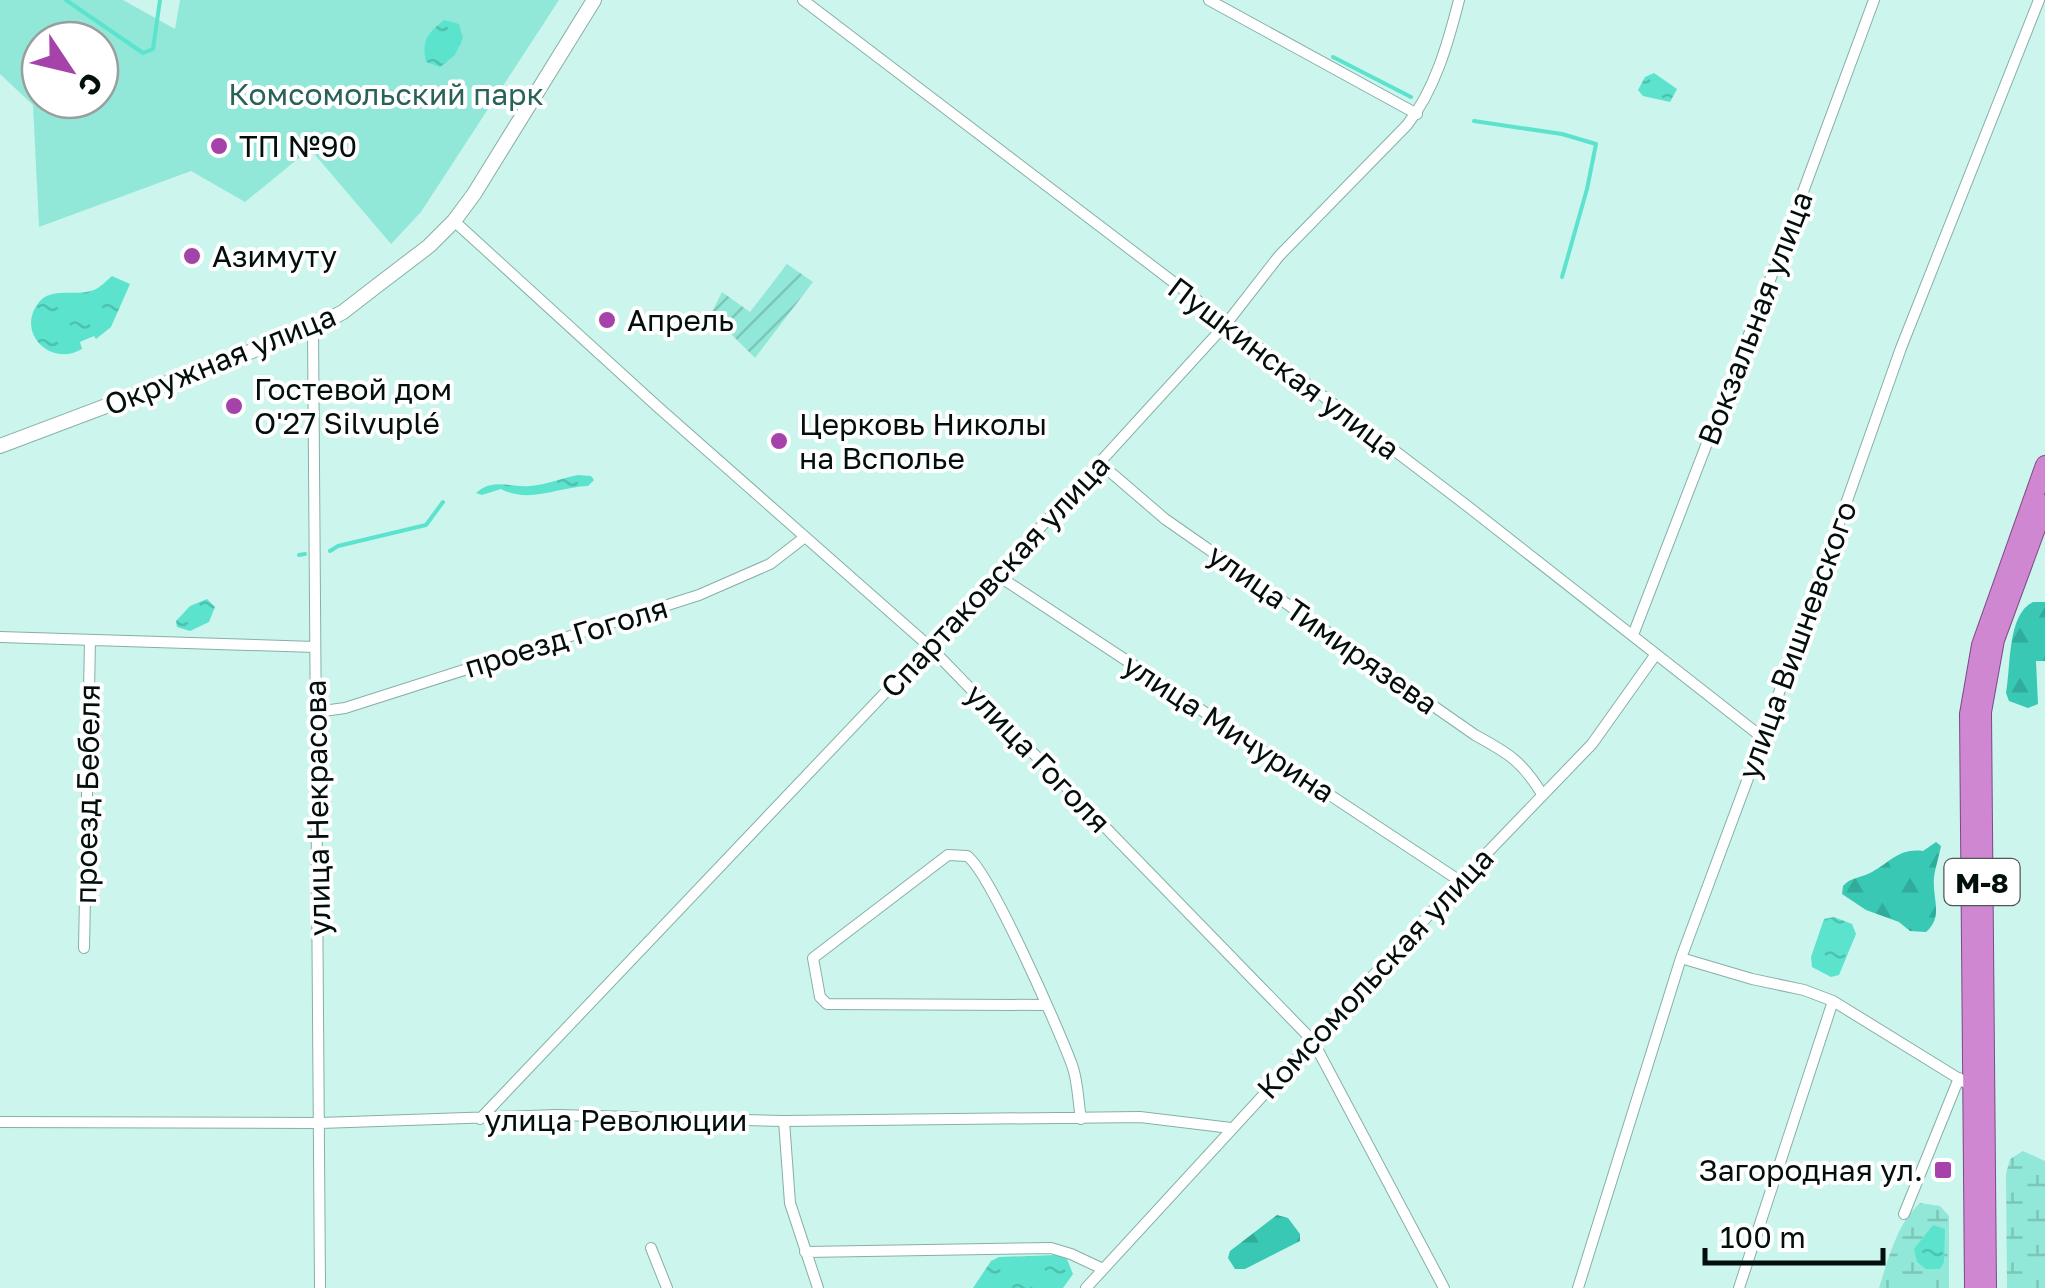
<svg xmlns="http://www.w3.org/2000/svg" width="2045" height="1288" font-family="'Golos Text',sans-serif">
  <defs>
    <pattern id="forest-firs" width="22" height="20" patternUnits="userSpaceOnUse" patternTransform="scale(2.5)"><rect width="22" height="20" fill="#39c8b4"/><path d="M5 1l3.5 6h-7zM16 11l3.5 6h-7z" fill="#31ab9a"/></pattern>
    <pattern id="wetland-marsh" width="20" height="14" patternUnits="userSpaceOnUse" patternTransform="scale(2.5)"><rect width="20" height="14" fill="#92e8d8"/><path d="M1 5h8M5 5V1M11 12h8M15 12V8" fill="none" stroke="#7cc6b8"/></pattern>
    <pattern id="garden-furrows" width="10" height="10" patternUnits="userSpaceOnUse" patternTransform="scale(2.5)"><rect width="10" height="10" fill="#92e8d8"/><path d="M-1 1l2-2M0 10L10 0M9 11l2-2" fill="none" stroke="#7cc6b8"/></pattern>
    <pattern id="water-ripples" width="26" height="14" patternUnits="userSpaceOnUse" patternTransform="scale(2.5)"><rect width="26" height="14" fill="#5be3ce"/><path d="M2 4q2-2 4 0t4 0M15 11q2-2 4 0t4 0" fill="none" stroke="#4ec2b0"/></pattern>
  </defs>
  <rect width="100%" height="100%" fill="#ccf6ed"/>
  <path fill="#92e8d8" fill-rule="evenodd" d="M0,0H123L175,29L180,0H559L421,212L391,244L310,149L245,202L191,171L39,227L33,105L0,74ZM40,40H100V100H40Z"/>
  <path fill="url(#forest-firs)" d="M2033,602H2045V661H2036L2038,704L2028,708L2009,701L2006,693C2011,667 2007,614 2033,602Z
    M1936,842L1941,846C1939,857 1935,868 1934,878C1932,898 1944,917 1926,932L1910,931L1899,922L1866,910L1842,894L1843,886C1851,877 1861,878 1872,872C1892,861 1899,848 1923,851Z
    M1277,1215L1288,1218L1300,1234V1241L1245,1269H1235L1228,1258L1230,1251Z"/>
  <path fill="url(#wetland-marsh)" d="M2023,1151L2045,1161V1288H2007L2006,1174L2010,1159Z
    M1920,1203L1940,1206L1949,1216V1288H1879C1888,1260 1897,1223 1920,1203Z"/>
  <path fill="url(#garden-furrows)" d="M787,264L813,282L755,358L711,314L722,292L750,312Z"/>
  <path fill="url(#water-ripples)" d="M444,20L459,24L463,38L455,55L440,67L426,62C421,40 428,33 444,20Z
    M1654,73L1677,89L1670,102L1643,96L1638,90L1645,77Z
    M112,276L130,284L111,327L96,339L94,336L80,342L82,349C50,368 14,331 40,301C53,287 77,297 94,290C101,287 106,281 112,276Z
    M578,475L591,476L594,480L588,486C558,487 529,504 501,489L482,495L476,493C493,477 510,488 530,486C546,485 562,478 578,475Z
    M207,599L215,607L209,622L190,631L177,627L176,621L190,606Z
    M1834,917L1852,924L1856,934L1839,975L1831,977L1812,967L1811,957L1824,919Z
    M1933,1225L1945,1229L1944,1262L1940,1269H1926L1917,1262L1914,1249Z
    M1057,1255L1067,1259L1073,1274L1063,1288H973L991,1261L999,1257Z"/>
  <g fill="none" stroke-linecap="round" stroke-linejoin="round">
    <path stroke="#5be3ce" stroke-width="4" d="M66,0L143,53L153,49L160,0
      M1333,57L1411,97
      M1474,121L1562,134L1596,144L1587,189L1562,277
      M330,551L338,546L426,525L443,502
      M299,555L305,554"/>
    <g stroke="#87afa7" stroke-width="12">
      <path id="minor" d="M803,0L1466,505L1763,738
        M1209,0L1417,114
        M454,221L659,408L930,647L1313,1041L1444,1288
        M313,328L320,1288
        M1101,464L1165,519L1475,735C1508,753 1522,761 1542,794
        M997,575L1460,881
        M1633,635L1780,254L1874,0
        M0,637L315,647
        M316,712L345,708L699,595L770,564L805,537
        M84,948L90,640
        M1681,958L1752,979L1804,990L1833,1001L1974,1088
        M1045,1005L827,1004L820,997L813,958L948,855L967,856C989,870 1060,1032 1072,1065C1078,1081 1078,1101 1081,1119
        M480,1119L997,575L1226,324L1279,256L1407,125C1435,90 1448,43 1459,0
        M784,1121L790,1203L818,1288
        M0,1122L320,1123L557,1115L784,1121L1140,1117L1231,1128
        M1904,1214L1959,1078
        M651,1248L667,1288
        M805,1252L1051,1248L1071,1254L1103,1269
        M1086,1288L1460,881L1592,744L1656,654
        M1578,1288L1681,958L1763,738L1901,348L2039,0
        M1739,1288L1833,1001"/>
    </g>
    <g stroke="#87afa7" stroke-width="16">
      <path id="secondary" d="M0,446L313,328L343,312L374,288L429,246L454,221L474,194L594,0"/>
    </g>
    <g stroke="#7e4a84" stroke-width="20">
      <path id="trunk" d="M1974,1288L1969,714L1981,645L2045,465
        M1987,1288L1982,712L1995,640L2045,504"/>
    </g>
    <use href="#minor" stroke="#fff" stroke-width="10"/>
    <use href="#secondary" stroke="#fff" stroke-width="14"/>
    <use href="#trunk" stroke="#ce87d0" stroke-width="18"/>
  </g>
  <g fill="#a543aa" stroke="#fff" stroke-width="4">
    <circle cx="219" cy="146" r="10"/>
    <circle cx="192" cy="256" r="10"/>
    <circle cx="607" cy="320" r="10"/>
    <circle cx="234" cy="406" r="10"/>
    <circle cx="779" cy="441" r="10"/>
    <rect x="1933" y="1160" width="20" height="20" rx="5"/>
  </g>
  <g text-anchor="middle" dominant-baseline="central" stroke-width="8" stroke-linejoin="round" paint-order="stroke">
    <rect fill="#fff" stroke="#4e5755" stroke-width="2.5" x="1944.5" y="859" width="75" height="46" rx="8"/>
    <g font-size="28" font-weight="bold" fill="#020f0c">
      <text x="1982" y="882">М-8</text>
    </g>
    <g font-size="30" fill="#2a6259" stroke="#fff">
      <text x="386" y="94">Комсомольский парк</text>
    </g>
    <g font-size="30" fill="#020f0c" stroke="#fff" text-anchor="start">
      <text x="239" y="146">ТП №90</text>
      <text x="212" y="256">Азимуту</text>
      <text x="627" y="320">Апрель</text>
      <text x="254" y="389">Гостевой дом<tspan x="254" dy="34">O'27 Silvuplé</tspan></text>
      <text x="799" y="424">Церковь Николы<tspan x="799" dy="34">на Всполье</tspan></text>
      <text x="1923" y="1170" text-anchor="end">Загородная ул.</text>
    </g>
    <g font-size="30" fill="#020f0c" stroke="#fff">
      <text transform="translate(1755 318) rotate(-69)">Вокзальная улица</text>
      <text transform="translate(220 360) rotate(-22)">Окружная улица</text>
      <text transform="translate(1284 368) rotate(37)">Пушкинская улица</text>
      <text transform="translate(995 576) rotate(-47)">Спартаковская улица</text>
      <text transform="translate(1323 629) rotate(35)">улица Тимирязева</text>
      <text transform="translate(566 637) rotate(-17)">проезд Гоголя</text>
      <text transform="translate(1797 640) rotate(-70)">улица Вишневского</text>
      <text transform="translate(1229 728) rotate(33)">улица Мичурина</text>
      <text transform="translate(1038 758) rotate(46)">улица Гоголя</text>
      <text transform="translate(87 794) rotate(-89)">проезд Бебеля</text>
      <text transform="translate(317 808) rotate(-91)">улица Некрасова</text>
      <text transform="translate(1375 973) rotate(-47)">Комсомольская улица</text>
      <text x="616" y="1120">улица Революции</text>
    </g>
  </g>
  <g transform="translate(70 70) rotate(125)"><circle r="48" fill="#ffffff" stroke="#9a9f9e" stroke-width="2.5"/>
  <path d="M0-8L18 38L0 25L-18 38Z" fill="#a543aa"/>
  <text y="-15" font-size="28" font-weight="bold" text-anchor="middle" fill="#020f0c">С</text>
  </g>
  <path d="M1705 1248v15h178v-15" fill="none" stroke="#020f0c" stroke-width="5"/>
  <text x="1720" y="1248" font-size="30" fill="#020f0c" stroke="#ffffff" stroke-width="8" paint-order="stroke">100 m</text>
</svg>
